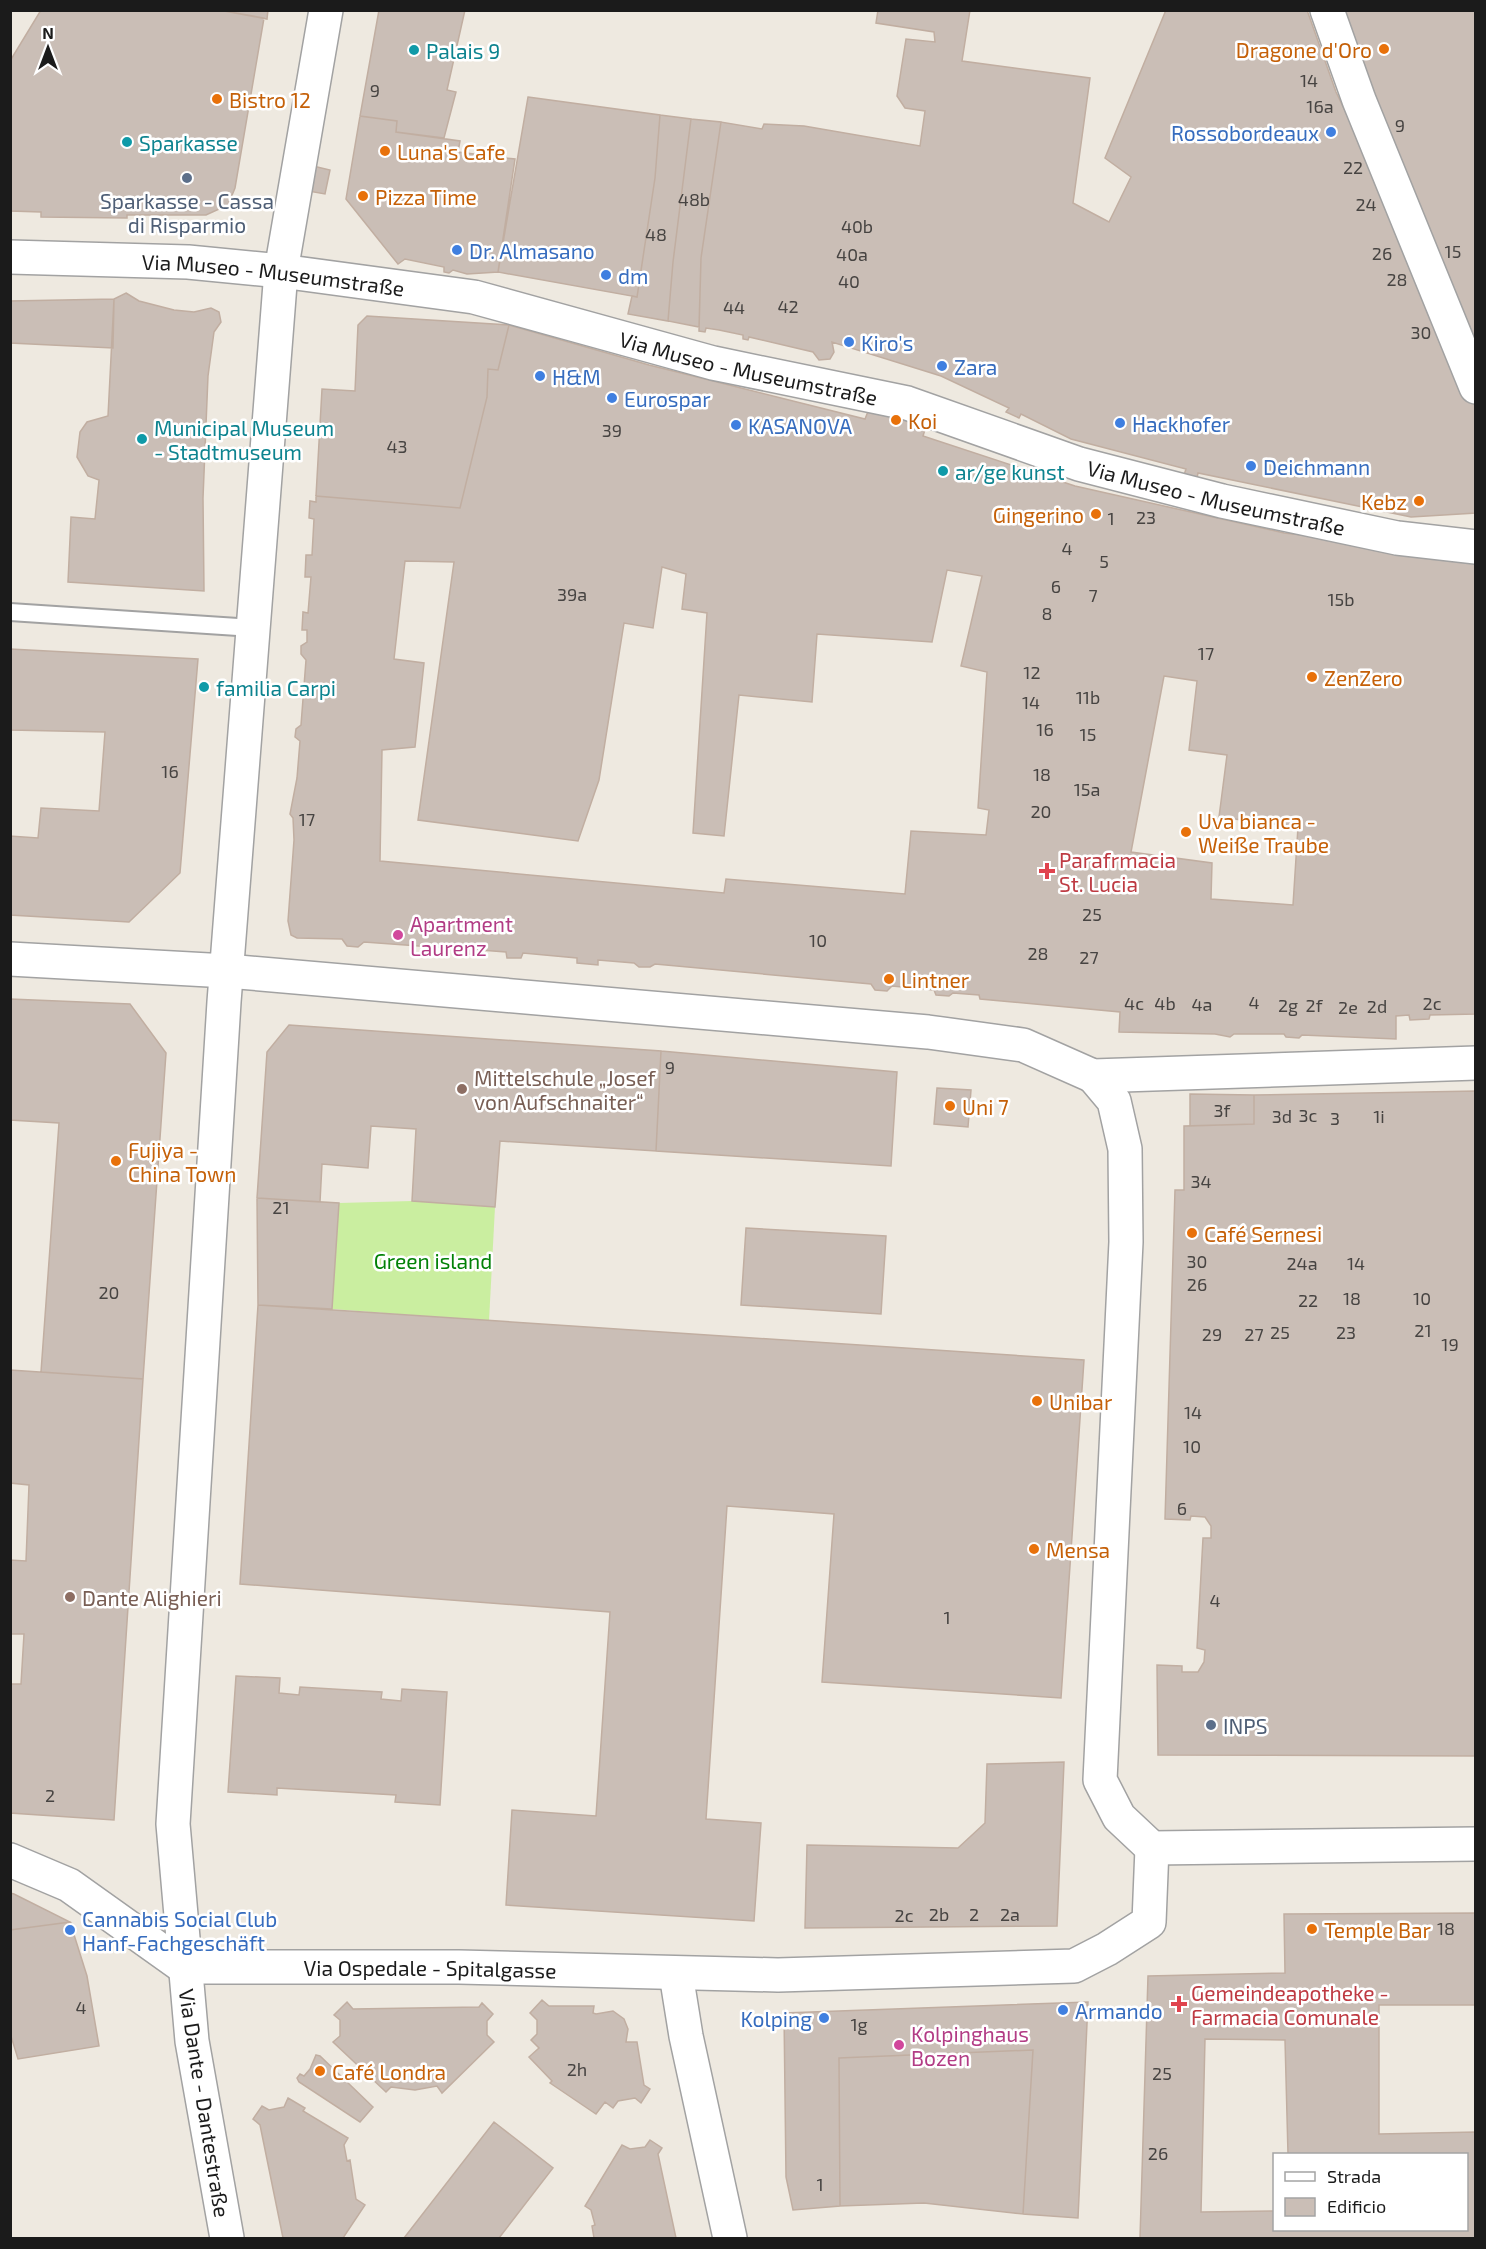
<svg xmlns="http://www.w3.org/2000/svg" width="1486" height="2249" font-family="'Exo 2',sans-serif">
  <rect width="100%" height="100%" fill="#eee9e0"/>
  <path fill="#caeea0" d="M412,1201L495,1207L489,1321L332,1309L339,1203Z"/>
  <path fill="#cabeb6" stroke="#c1aea1" stroke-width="1.5" fill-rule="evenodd" d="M41,10H219L264,18L235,188L228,205L206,215H127V218L41,217V212L10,211V61Z
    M219,10H268L267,19Z
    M379,10H465L447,90L456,92L444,138L396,132L397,121L360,116Z
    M878,10H970L962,61L1090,78L1073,203L1109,222L1131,177L1105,158L1166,10H1307L1336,92L1372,167L1476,408V513L1411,517L1198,473L1197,478L1184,475L1186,469L1071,439L1021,414L1019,418L1006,412L1009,408L941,376L832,342L834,352L830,359L819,360L813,352L749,337L748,340L743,339V335L719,330L706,328L705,332L699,331L701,258L721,122L762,129L764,124L804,126L920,146L925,111L905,108L897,96L906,39L935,42L934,32L876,23Z
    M1343,10H1476V347L1424,224Z
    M528,97L660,115L655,178L637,297L498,272Z
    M660,115L691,119L673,262L668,321L628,314L632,296L637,297L655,178Z
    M360,116L397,121L396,132L460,141L458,152L515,159L498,272L467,274L453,270L449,273L444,272V267L405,259L398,264L346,199Z
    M691,119L721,122L701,258L699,327L668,321L673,262Z
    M313,166L330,170L325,194L308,191Z
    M126,293L139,301L174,310L194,312L211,308L219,312L221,322L214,332L208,376L203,498L204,591L68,582L71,517L95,519L99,480L88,476L77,457L80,432L87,422L108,416L114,299Z
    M114,299L113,348L10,343V301Z
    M367,316L509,325L498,370L488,369L487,397L460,508L316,496L322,389L355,391L358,325Z
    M509,325L649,365L865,419L871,404L928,420L923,436L1075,486L1284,533L1476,555V1014L1430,1015L1429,1019L1410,1020L1409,1015L1396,1016V1039L1302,1035L1299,1038L1286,1037L1284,1034H1234L1230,1037L1215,1034L1119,1032L1120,1012L980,999L979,995L953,993L949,996L936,995L934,990L892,986L887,991L875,990L871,984L655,964L650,967H639L634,963L598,960V965L577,963V958L523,953L521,958H507L506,952L480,950L476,955L462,953L460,949L364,942L358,947L347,946L342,939L297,938L291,935L288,921L294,840L293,818L290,814L297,778L300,741L295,737L296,729L301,725L306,660L301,654V646L307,642V630H302L303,612L308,613L311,577H305L306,555H312L314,519L309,518L310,501L316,502V496L460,508L487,397L488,369L498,370ZM405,561L454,562L418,820L578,841L599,780L624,623L653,628L662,567L686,574L682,609L707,613L693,833L724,836L739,695L812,702L817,634L932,642L947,570L982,576L961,666L987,672L978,808L989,810L986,835L911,831L905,894L726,879L724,893L380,861L382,750L415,747L424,663L394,659ZM1164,676L1197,681L1189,750L1227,755L1219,817L1298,827L1293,905L1211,899L1212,863L1131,852Z
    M10,649L198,659L180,873L129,922L10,915V836L38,838L41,808L99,811L105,732L10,730Z
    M10,999L130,1004L166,1053L143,1379L41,1372L59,1123L10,1120Z
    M289,1025L661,1051L656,1151L500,1141L495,1207L412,1201L416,1129L371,1126L368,1168L322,1164L320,1202L257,1198L267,1052Z
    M661,1051L897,1072L891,1166L656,1151Z
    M937,1088L971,1090L968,1127L934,1124Z
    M1476,1091V1756L1158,1755L1157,1665L1182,1666V1672H1198L1204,1662L1205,1650L1197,1648L1203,1538H1211V1526L1205,1517L1191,1516L1190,1520L1165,1519L1175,1190H1184V1126L1254,1124V1095Z
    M1190,1094L1254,1095V1124L1190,1126Z
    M257,1198L339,1203L332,1309L258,1305Z
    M746,1228L886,1236L881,1314L741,1305Z
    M258,1305L1084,1360L1061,1698L822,1682L834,1514L727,1506L706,1819L761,1823L754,1921L506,1905L512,1810L596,1816L610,1612L240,1584Z
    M10,1370L143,1379L114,1820L10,1813V1684H21L24,1634H10V1560L26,1561L29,1485L10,1483Z
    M236,1676L280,1678L279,1693L299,1695L300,1687L382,1692L381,1699L401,1701L402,1689L447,1692L440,1805L395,1802L396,1795L277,1788V1795L228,1792Z
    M1064,1762L1057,1926L805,1928L807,1845L958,1848L985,1823L987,1764Z
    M10,1893L14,1894L70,1922L10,1930Z
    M1476,1913V2005H1379V2134L1476,2132V2238H1140L1148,1976L1285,1973L1284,1914ZM1205,2039L1285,2040L1288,2154H1466V2230H1274V2211L1201,2212Z
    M70,1922L87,1976L99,2046L18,2059L10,2033V1930Z
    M542,2000L549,2006H594L593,2013L596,2014L613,2011L624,2019L628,2029L626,2042H637L644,2085L650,2089L641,2103L635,2098L618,2101L613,2108L605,2102L596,2114L550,2083L552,2081L529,2057L539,2048L531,2040L537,2034V2020L530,2013Z
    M347,2002L353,2009L479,2007L482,2003L493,2014L487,2021V2035L494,2042L442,2093L437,2086L415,2090L391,2087L386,2092L333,2042L340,2036V2020L334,2015Z
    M1088,2002L1078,2218L1023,2214L1033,2050L839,2058L840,2206L793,2210L786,2177L784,2013Z
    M1033,2050L1023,2214L924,2203L840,2206L839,2058Z
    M316,2055L320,2056L373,2107L360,2122L299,2082L297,2078L300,2074L304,2076L310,2069Z
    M288,2098L305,2108L303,2111L348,2138L344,2145L347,2161L350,2160L356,2199L365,2205L343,2238H283L260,2125L253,2119L262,2106L269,2110L284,2107Z
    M494,2122L553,2168L499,2238H404Z
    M650,2140L662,2148L658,2154L676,2238H594L592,2226L595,2225L591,2210L585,2206L622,2145L630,2149L645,2147Z"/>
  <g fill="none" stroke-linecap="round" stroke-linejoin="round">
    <g stroke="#a2a2a2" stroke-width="20">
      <path id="lane" d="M10,612L253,628"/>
    </g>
    <g stroke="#a2a2a2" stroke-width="36">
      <g id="street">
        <path d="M1327,10L1359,100L1476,387"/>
        <path id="s1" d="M10,257L188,262L281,271L474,297L713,363L907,403L1079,464L1222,501L1397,538L1476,547"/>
        <path d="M10,959L227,971L928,1032L1023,1045L1093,1076L1476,1063"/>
        <path d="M1093,1076L1114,1101L1125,1149L1126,1242L1100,1780L1119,1817L1152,1848L1476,1844"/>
        <path d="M10,1860L69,1885L184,1967"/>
        <path id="s2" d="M184,1967H459L778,1975L1074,1966L1107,1949L1149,1922L1152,1848"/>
        <path d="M676,1974L686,2036L730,2238"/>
        <path d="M227,2238L192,2041L173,1824L224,1002L281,271L326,10"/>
      </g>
    </g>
    <use href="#lane" stroke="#fff" stroke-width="16"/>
    <use href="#street" stroke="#fff" stroke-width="33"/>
  </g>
  <g fill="#e8710a" stroke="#fff" stroke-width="2">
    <circle cx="1384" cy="49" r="6"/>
    <circle cx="217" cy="99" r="6"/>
    <circle cx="385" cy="151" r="6"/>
    <circle cx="363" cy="196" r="6"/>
    <circle cx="896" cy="420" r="6"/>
    <circle cx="1419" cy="501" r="6"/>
    <circle cx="1096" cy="514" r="6"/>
    <circle cx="1312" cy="677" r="6"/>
    <circle cx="1186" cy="832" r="6"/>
    <circle cx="889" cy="979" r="6"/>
    <circle cx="950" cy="1106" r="6"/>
    <circle cx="116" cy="1161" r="6"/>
    <circle cx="1192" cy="1233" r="6"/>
    <circle cx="1037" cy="1401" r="6"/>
    <circle cx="1034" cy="1549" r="6"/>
    <circle cx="1312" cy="1929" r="6"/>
    <circle cx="320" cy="2071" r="6"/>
  </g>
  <g fill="#0f9aa8" stroke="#fff" stroke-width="2">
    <circle cx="414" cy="50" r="6"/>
    <circle cx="127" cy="142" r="6"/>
    <circle cx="142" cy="439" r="6"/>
    <circle cx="943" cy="471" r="6"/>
    <circle cx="204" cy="687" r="6"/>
  </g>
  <g fill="#3f7fe0" stroke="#fff" stroke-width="2">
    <circle cx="1331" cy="132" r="6"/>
    <circle cx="457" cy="250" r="6"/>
    <circle cx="606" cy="275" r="6"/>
    <circle cx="849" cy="342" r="6"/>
    <circle cx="942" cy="366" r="6"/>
    <circle cx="540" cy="376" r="6"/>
    <circle cx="612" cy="398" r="6"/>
    <circle cx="1120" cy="423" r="6"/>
    <circle cx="736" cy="425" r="6"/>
    <circle cx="1251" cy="466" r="6"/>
    <circle cx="70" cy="1930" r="6"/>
    <circle cx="1063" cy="2010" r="6"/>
    <circle cx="824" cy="2018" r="6"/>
  </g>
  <g fill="#5c6f8a" stroke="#fff" stroke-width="2">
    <circle cx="187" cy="178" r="6"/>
    <circle cx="1211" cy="1725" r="6"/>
  </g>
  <g fill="#e0444e" stroke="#fff" stroke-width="2">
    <path d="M1044 862h6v6h6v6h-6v6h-6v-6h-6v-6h6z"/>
    <path d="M1176 1995h6v6h6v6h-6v6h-6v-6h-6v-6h6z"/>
  </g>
  <g fill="#d1479c" stroke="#fff" stroke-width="2">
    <circle cx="398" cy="935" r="6"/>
    <circle cx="899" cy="2045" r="6"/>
  </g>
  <g fill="#8d6e63" stroke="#fff" stroke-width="2">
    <circle cx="462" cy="1089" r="6"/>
    <circle cx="70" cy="1597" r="6"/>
  </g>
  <g text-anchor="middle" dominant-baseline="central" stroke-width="5" stroke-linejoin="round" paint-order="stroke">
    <g font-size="18" fill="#474442">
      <text x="1309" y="80">14</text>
      <text x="375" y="90">9</text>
      <text x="1320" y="106">16a</text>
      <text x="1400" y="125">9</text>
      <text x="1353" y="167">22</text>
      <text x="694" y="199">48b</text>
      <text x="1366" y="204">24</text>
      <text x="857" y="226">40b</text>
      <text x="656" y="234">48</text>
      <text x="1453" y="251">15</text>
      <text x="1382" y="253">26</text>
      <text x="852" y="254">40a</text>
      <text x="1397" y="279">28</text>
      <text x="849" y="281">40</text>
      <text x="788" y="306">42</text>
      <text x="734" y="307">44</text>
      <text x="1421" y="332">30</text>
      <text x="612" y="430">39</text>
      <text x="397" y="446">43</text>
      <text x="1146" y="517">23</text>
      <text x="1111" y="518">1</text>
      <text x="1067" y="548">4</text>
      <text x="1104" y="561">5</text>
      <text x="1056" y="586">6</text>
      <text x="572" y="594">39a</text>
      <text x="1093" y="595">7</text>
      <text x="1341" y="599">15b</text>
      <text x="1047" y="613">8</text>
      <text x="1206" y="653">17</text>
      <text x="1032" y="672">12</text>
      <text x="1088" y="697">11b</text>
      <text x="1031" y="702">14</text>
      <text x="1045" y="729">16</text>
      <text x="1088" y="734">15</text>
      <text x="170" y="771">16</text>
      <text x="1042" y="774">18</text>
      <text x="1087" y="789">15a</text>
      <text x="1041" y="811">20</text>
      <text x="307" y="819">17</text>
      <text x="1092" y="914">25</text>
      <text x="818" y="940">10</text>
      <text x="1038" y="953">28</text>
      <text x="1089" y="957">27</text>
      <text x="1254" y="1002">4</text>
      <text x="1134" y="1003">4c</text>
      <text x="1165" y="1003">4b</text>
      <text x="1432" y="1003">2c</text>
      <text x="1202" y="1004">4a</text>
      <text x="1288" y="1005">2g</text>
      <text x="1314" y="1005">2f</text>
      <text x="1377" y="1006">2d</text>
      <text x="1348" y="1007">2e</text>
      <text x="670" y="1067">9</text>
      <text x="1222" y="1110">3f</text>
      <text x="1308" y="1115">3c</text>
      <text x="1282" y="1116">3d</text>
      <text x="1379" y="1116">1i</text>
      <text x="1335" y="1118">3</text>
      <text x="1201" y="1181">34</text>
      <text x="281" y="1207">21</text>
      <text x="1197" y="1261">30</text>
      <text x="1302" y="1263">24a</text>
      <text x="1356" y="1263">14</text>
      <text x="1197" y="1284">26</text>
      <text x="109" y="1292">20</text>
      <text x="1352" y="1298">18</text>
      <text x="1422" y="1298">10</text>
      <text x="1308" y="1300">22</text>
      <text x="1423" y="1330">21</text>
      <text x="1280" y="1332">25</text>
      <text x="1346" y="1332">23</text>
      <text x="1212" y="1334">29</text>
      <text x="1254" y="1334">27</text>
      <text x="1450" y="1344">19</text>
      <text x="1193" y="1412">14</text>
      <text x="1192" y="1446">10</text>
      <text x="1182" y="1508">6</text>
      <text x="1215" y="1600">4</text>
      <text x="947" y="1617">1</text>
      <text x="50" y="1795">2</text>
      <text x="939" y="1914">2b</text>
      <text x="974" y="1914">2</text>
      <text x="1010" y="1914">2a</text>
      <text x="904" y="1915">2c</text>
      <text x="1446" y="1928">18</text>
      <text x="81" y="2007">4</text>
      <text x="859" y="2024">1g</text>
      <text x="577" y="2069">2h</text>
      <text x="1162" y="2073">25</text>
      <text x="1158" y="2153">26</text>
      <text x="820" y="2184">1</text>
    </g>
    <g font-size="21" fill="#c56008" stroke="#fff" text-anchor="start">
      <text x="1372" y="49" text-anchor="end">Dragone d'Oro</text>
      <text x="229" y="99">Bistro 12</text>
      <text x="397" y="151">Luna's Cafe</text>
      <text x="375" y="196">Pizza Time</text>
      <text x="908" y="420">Koi</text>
      <text x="1407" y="501" text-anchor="end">Kebz</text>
      <text x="1084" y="514" text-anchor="end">Gingerino</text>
      <text x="1324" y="677">ZenZero</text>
      <text x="1198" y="820">Uva bianca -<tspan x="1198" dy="24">Weiße Traube</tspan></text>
      <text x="901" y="979">Lintner</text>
      <text x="962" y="1106">Uni 7</text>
      <text x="128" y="1149">Fujiya -<tspan x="128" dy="24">China Town</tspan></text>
      <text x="1204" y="1233">Café Sernesi</text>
      <text x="1049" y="1401">Unibar</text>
      <text x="1046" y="1549">Mensa</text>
      <text x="1324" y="1929">Temple Bar</text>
      <text x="332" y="2071">Café Londra</text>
    </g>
    <g font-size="21" fill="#0d838f" stroke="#fff" text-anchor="start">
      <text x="426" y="50">Palais 9</text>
      <text x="139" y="142">Sparkasse</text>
      <text x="154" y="427">Municipal Museum<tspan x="154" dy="24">- Stadtmuseum</tspan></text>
      <text x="955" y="471">ar/ge kunst</text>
      <text x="216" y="687">familia Carpi</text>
    </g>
    <g font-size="21" fill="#366cbe" stroke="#fff" text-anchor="start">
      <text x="1319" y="132" text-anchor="end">Rossobordeaux</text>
      <text x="469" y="250">Dr. Almasano</text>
      <text x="618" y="275">dm</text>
      <text x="861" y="342">Kiro's</text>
      <text x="954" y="366">Zara</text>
      <text x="552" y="376">H&amp;M</text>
      <text x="624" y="398">Eurospar</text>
      <text x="1132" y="423">Hackhofer</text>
      <text x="748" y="425">KASANOVA</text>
      <text x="1263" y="466">Deichmann</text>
      <text x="82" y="1918">Cannabis Social Club<tspan x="82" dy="24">Hanf-Fachgeschäft</tspan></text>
      <text x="1075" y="2010">Armando</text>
      <text x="812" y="2018" text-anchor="end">Kolping</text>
    </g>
    <g font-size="21" fill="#4e5e75" stroke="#fff">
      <text x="187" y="200">Sparkasse - Cassa<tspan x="187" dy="24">di Risparmio</tspan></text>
      <text x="1223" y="1725" text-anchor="start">INPS</text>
    </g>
    <g font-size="21" fill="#1b1b1b" stroke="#fff">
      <text stroke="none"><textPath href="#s1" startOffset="264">Via Museo - Museumstraße</textPath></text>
      <text stroke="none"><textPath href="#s1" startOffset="750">Via Museo - Museumstraße</textPath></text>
      <text stroke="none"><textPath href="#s1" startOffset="1236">Via Museo - Museumstraße</textPath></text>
      <text stroke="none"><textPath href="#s2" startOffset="246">Via Ospedale - Spitalgasse</textPath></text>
      <text transform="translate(205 2103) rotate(81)">Via Dante - Dantestraße</text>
    </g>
    <g font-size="21" fill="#be3a42" stroke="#fff" text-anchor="start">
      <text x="1059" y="859">Parafrmacia<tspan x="1059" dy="24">St. Lucia</tspan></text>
      <text x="1191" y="1992">Gemeindeapotheke -<tspan x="1191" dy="24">Farmacia Comunale</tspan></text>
    </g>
    <g font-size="21" fill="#b23c85" stroke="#fff" text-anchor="start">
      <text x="410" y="923">Apartment<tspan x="410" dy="24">Laurenz</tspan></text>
      <text x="911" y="2033">Kolpinghaus<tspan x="911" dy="24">Bozen</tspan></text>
    </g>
    <g font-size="21" fill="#785e54" stroke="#fff" text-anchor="start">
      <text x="474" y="1077">Mittelschule „Josef<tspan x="474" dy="24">von Aufschnaiter“</tspan></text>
      <text x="82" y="1597">Dante Alighieri</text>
    </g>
    <g font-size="21" fill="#028107" stroke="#fff">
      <text x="433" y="1260">Green island</text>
    </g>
  </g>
  <rect width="1486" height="2249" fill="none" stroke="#1b1b1b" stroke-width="24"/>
  <rect x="1273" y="2153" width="195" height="78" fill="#ffffff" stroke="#a4a4a4" stroke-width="1.5"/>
  <rect x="1285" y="2172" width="30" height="9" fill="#ffffff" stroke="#a4a4a4" stroke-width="1.5"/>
  <text x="1327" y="2183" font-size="18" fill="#1b1b1b">Strada</text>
  <rect x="1285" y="2198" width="30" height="18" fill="#cabeb6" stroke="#a4a4a4" stroke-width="1.5"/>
  <text x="1327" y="2213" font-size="18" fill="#1b1b1b">Edificio</text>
  <g transform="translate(48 48)" stroke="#ffffff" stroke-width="4.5" paint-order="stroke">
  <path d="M0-4.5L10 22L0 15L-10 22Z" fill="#1b1b1b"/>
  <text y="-9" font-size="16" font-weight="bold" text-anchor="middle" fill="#1b1b1b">N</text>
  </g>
</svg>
